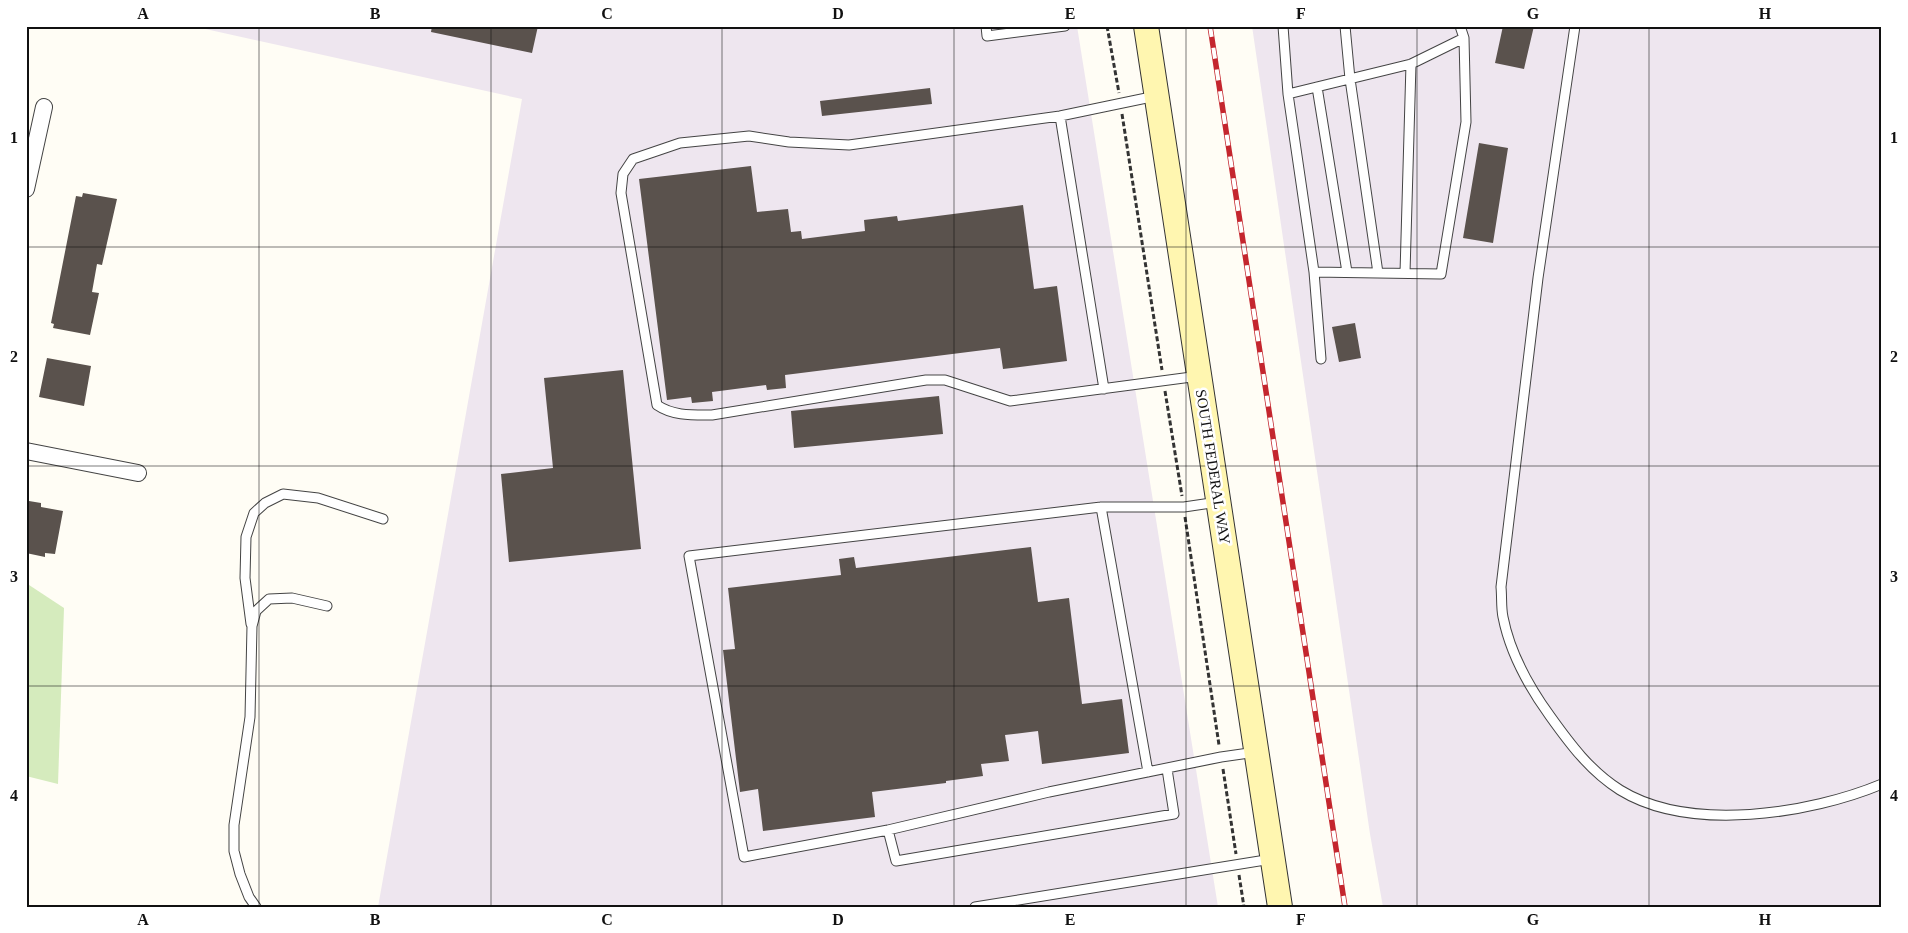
<svg xmlns="http://www.w3.org/2000/svg" width="1908" height="933" font-family="Georgia,serif">
  <rect width="100%" height="100%" fill="#fffdf5"/>
  <path fill="#eee6ef" d="M192,26H1077L1218,907H378L522,99Z
    M1252,26H1882V907H1383L1370,834Z"/>
  <path fill="#d5ebbd" d="M26,583L64,608L58,784L26,776Z"/>
  <path fill="#5a524d" d="M432,26H538L532,53L431,32Z
    M1503,26H1534L1524,69L1495,63Z
    M930,88L932,104L822,116L820,101Z
    M1479,143L1508,148L1493,243L1463,238Z
    M751,166L757,212L788,209L791,232L801,231L802,239L865,231L864,220L897,216L898,221L1023,205L1034,289L1057,286L1067,361L1003,369L1000,348L785,375L786,388L767,390L766,385L712,392L713,401L692,403L691,397L667,400L639,179Z
    M83,193L117,199L102,265L97,264L92,292L99,293L90,335L53,328L54,324L51,323L76,196L82,197Z
    M1355,323L1361,358L1339,362L1332,327Z
    M47,358L91,366L84,406L39,397Z
    M623,370L641,549L509,562L501,474L553,468L544,378Z
    M939,396L943,434L794,448L791,411Z
    M29,501L41,503V507L63,511L55,554L45,553V557L26,553V516Z
    M1031,547L1038,602L1069,598L1082,704L1122,699L1129,753L1042,764L1038,731L1005,735L1009,761L981,764L983,776L946,781V783L872,792L875,817L763,831L758,789L740,792L723,650L735,649L728,588L841,575L839,559L854,557L856,568Z"/>
  <g fill="none" stroke-linecap="round" stroke-linejoin="round">
    <g stroke="#444" stroke-width="11">
      <path id="lane" d="M986,26L987,36L1065,26
        M1283,26L1288,94L1411,64L1464,38
        M1345,26L1350,79L1378,273
        M1575,26L1538,278L1501,587C1502,597 1501,608 1503,617C1510,653 1529,687 1550,716C1570,744 1590,771 1620,790C1690,833 1810,814 1882,784
        M1317,87L1347,272
        M1288,94L1314,272L1441,274L1466,122L1464,38L1460,26
        M1156,96L1060,116L849,145L789,142L749,136L680,143L633,159L623,174L621,193L657,405C673,416 692,415 712,415L926,380H945L1010,401L1199,376
        M1060,116L1104,389
        M1314,272L1321,359
        M1405,273L1411,64
        M1218,502L1184,507H1101L689,556L744,857L888,830L1049,792L1221,757L1256,752
        M1101,507L1148,772
        M251,624L245,578L246,537L254,513L265,503L283,494L318,498L383,519
        M888,830L896,861L1174,814L1167,769
        M256,907L249,897L240,874L234,851V825L250,717L252,626L256,611L269,599L292,598L327,606
        M975,907L1272,859"/>
    </g>
    <g stroke="#444" stroke-width="18">
      <path id="street" d="M26,189L44,107
        M26,451L138,473"/>
    </g>
    <g stroke="#333" stroke-width="26">
      <path id="secondary" d="M1146,26L1280,907"/>
    </g>
    <path stroke="#333" stroke-width="3" stroke-dasharray="5 2.5" stroke-linecap="butt" d="M1107,26L1119,93
      M1122,114L1162,370
      M1165,391L1182,496
      M1185,517L1219,745
      M1223,769L1236,854
      M1239,875L1244,907"/>
    <use href="#lane" stroke="#fff" stroke-width="9"/>
    <use href="#street" stroke="#fff" stroke-width="16"/>
    <use href="#secondary" stroke="#fff6b0" stroke-width="24"/>
    <g stroke="#c4262e" stroke-width="5.5">
      <path id="rail" d="M1210,26L1345,907"/>
    </g>
    <use href="#rail" stroke="#fff" stroke-width="4" stroke-dasharray="11" stroke-linecap="butt"/>
  </g>
  <path fill="none" stroke="#111" stroke-width="1" stroke-opacity="0.55" d="M259,26V907M491,26V907M722,26V907M954,26V907M1186,26V907M1417,26V907M1649,26V907M26,247H1882M26,466H1882M26,686H1882"/>
  <g text-anchor="middle" dominant-baseline="central" stroke-width="5" stroke-linejoin="round" paint-order="stroke">
    <g font-size="15" fill="#111" stroke="#fff">
      <text transform="translate(1213 467) rotate(81)">SOUTH FEDERAL WAY</text>
    </g>
  </g>
  <rect width="1908" height="933" fill="none" stroke="#ffffff" stroke-width="55"/>
  <rect x="28" y="28" width="1852" height="878" fill="none" stroke="#111" stroke-width="2"/>
  <g font-size="16" text-anchor="middle" font-weight="bold" fill="#111">
    <text x="143" y="19">A</text>
    <text x="375" y="19">B</text>
    <text x="607" y="19">C</text>
    <text x="838" y="19">D</text>
    <text x="1070" y="19">E</text>
    <text x="1301" y="19">F</text>
    <text x="1533" y="19">G</text>
    <text x="1765" y="19">H</text>
    <text x="14" y="143">1</text>
    <text x="1894" y="143">1</text>
    <text x="14" y="362">2</text>
    <text x="1894" y="362">2</text>
    <text x="14" y="582">3</text>
    <text x="1894" y="582">3</text>
    <text x="14" y="801">4</text>
    <text x="1894" y="801">4</text>
    <text x="143" y="925">A</text>
    <text x="375" y="925">B</text>
    <text x="607" y="925">C</text>
    <text x="838" y="925">D</text>
    <text x="1070" y="925">E</text>
    <text x="1301" y="925">F</text>
    <text x="1533" y="925">G</text>
    <text x="1765" y="925">H</text>
  </g>
</svg>
